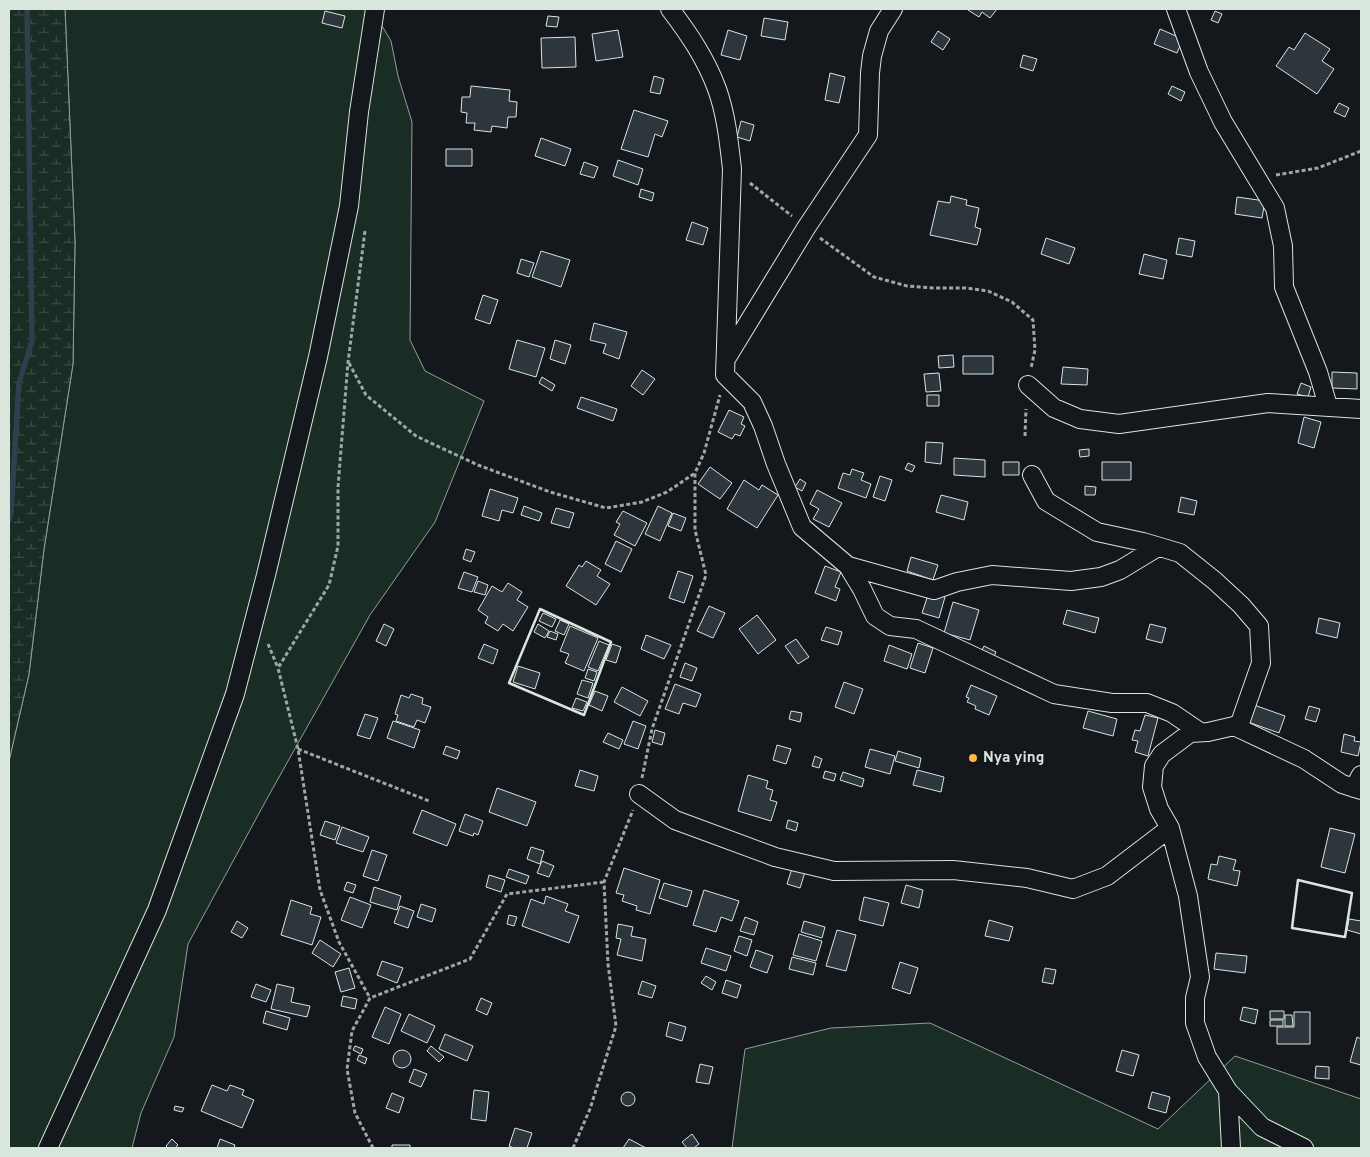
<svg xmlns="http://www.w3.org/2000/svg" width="1370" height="1157" font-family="Overpass,sans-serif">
  <defs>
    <pattern id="wetland-marsh" width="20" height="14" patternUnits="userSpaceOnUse" patternTransform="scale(1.25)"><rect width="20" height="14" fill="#1a2d24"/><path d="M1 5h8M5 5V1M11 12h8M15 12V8" fill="none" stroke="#3b4b43"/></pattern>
  </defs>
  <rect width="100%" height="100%" fill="#14181c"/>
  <path fill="#1a2d24" stroke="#939e99" d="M65,9H372L391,41L398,76L412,122L410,340L425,371L484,401L435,522L370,615L269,795L188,944L174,1037L141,1113L132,1148H9V761L29,674L44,549L73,364L75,242Z
    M930,1023L1158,1129L1235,1056L1361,1099V1148H732L745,1049L831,1028Z"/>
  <path fill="url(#wetland-marsh)" stroke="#939e99" d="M9,9H65L75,242L73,364L44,549L29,674L9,761Z"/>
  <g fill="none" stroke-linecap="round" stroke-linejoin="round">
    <path stroke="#2f3f4d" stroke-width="5.5" d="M9,520L11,512L19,383L32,341L27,9"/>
  </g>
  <path fill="#2c363c" stroke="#d8e6dc" d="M969,9H997L990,18L982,12L979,17L968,10Z
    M325,11L345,16L342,28L322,23Z
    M1215,11L1222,14L1218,23L1211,20Z
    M548,16L559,17L557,27L546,26Z
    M764,18L788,22L785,40L761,36Z
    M1160,29L1183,39L1177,53L1154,44Z
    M618,30L623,57L596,61L592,34Z
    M728,30L747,36L740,60L721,55Z
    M938,31L950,39L943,50L931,42Z
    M1305,33L1330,49L1322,61L1334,69L1317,94L1276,66L1289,47L1294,50Z
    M575,37L576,67L542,68L541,38Z
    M1023,55L1037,59L1033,71L1020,67Z
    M830,73L845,77L839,103L825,100Z
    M654,76L664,79L660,94L650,92Z
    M471,86L510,90L509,101L517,102L516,117H508L507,128L492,126L491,132L474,130L475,123H466L467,113L461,112L462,97H470Z
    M1172,86L1185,92L1181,101L1168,94Z
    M1339,103L1349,108L1345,117L1334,112Z
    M634,110L668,121L662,137L655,134L648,157L621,149Z
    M741,121L754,125L750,141L737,137Z
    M541,138L571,149L565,166L535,156Z
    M446,149H472V166H446Z
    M618,160L643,169L638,185L613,176Z
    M584,162L598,167L594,178L580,174Z
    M641,189L654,193L652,201L639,197Z
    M951,196L967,200L966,205L979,208L975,227L981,229L977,245L930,235L938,201L950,203Z
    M1237,197L1265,201L1262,218L1235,214Z
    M692,222L708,228L703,245L686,240Z
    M1046,238L1075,248L1069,264L1041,254Z
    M1179,238L1195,241L1192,257L1176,254Z
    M541,251L570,260L561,287L532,277Z
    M1144,254L1167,260L1163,279L1139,274Z
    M521,259L534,263L529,277L517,273Z
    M483,295L498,300L490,324L475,319Z
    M594,323L627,332L619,359L603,353L606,344L590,340Z
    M517,340L545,348L536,377L509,369Z
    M555,340L571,345L565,364L550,359Z
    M953,355L954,367L939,368L938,356Z
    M963,356H993V374H963Z
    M1063,367L1088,369L1087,385L1061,384Z
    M642,370L655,379L643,395L631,386Z
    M1332,372L1357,373V389L1332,388Z
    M939,373L941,391L926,392L924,374Z
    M542,377L555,385L552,391L539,383Z
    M1301,383L1311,387L1308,397L1297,394Z
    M927,395H939V406H927Z
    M581,397L617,409L613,421L577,408Z
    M729,410L744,417L741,424L745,426L740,436L735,434L732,439L718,432Z
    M1304,417L1321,422L1314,448L1298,443Z
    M926,442L943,443L941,464L925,462Z
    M1089,449V456L1080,457L1079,450Z
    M954,458L985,460V477L954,475Z
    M1003,462H1019V475H1003Z
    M1102,462H1131V480H1102Z
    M908,463L915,466L912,472L905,469Z
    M710,467L732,483L720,499L698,484Z
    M852,469L864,473L861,480L871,484L866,498L838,488L843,473L850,475Z
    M880,476L892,480L885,501L873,497Z
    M800,479L806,483L802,491L795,487Z
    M744,480L759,490L762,485L778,495L757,528L727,509Z
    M1085,486L1096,487L1095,495H1085Z
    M490,489L518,498L513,513L502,510L499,521L482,516Z
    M817,490L842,503L829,527L813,519L819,509L810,504Z
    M941,495L968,502L964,520L936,512Z
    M1181,497L1197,501L1194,515L1178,512Z
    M524,506L542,513L539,521L521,515Z
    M658,506L672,513L660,541L645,534Z
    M556,508L574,513L569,528L551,523Z
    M623,511L647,523L635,546L614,535L620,524L616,522Z
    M673,513L686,518L681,531L668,526Z
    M616,541L632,549L621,572L605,564Z
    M466,549L475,552L471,562L463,559Z
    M911,557L938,565L933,580L907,571Z
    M586,561L601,570L597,576L610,584L596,605L566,586L579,565L582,567Z
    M825,566L841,572L835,587L840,589L836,601L815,593Z
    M678,571L693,576L684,603L669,598Z
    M464,572L478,577L472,592L458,588Z
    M478,581L488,585L485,595L474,592Z
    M508,583L522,592L517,600L528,607L513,631L503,624L498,631L485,623L488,617L478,610L492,586L502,592Z
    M929,592L945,597L939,618L922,613Z
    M953,602L979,610L970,640L944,633Z
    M709,606L725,613L713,638L697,631Z
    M1067,610L1099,618L1095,633L1063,624Z
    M543,613L556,619L552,627L539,621Z
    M757,615L776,640L758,654L739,629Z
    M1319,618L1340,623L1337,638L1316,633Z
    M560,620L569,624L564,635L555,631Z
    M384,624L394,629L386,646L376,641Z
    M538,624L549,631L545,638L534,632Z
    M1150,624L1166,628L1162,643L1146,639Z
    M570,626L598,638L584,671L565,663L569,654L560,651Z
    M826,627L842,632L838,645L821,640Z
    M550,631L558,634L556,640L547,637Z
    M646,635L671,645L664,659L641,649Z
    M796,639L809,657L798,664L785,646Z
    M599,641L609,645L598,671L588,667Z
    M918,643L933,648L925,673L910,668Z
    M484,644L498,650L493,664L478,658Z
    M612,644L621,647L616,663L606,660Z
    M889,645L912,654L907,669L884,661Z
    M984,646L996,652L994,657L981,652Z
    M685,663L697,668L692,681L680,677Z
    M518,666L540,673L535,689L513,682Z
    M588,669L597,672L594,681L585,678Z
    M582,680L593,683L588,698L577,694Z
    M844,682L863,689L854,714L835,707Z
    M675,684L701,694L696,707L683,703L679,714L665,709Z
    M971,685L997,696L989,715L975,709L976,706L967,702L969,698L966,697Z
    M622,687L648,701L640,716L614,702Z
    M595,691L608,696L602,711L589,705Z
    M411,694L423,698L422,704L431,707L425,723L417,720L414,727L396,721L398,715L395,714L401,695L409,698Z
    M576,698L587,702L583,711L572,708Z
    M1254,705L1285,716L1279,733L1248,722Z
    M1309,706L1320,709L1316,722L1305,719Z
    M791,711L802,713L800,722L789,719Z
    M1088,711L1117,719L1113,736L1083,728Z
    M365,714L378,718L370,739L357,735Z
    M1145,715L1158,718L1148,756L1135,752L1138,741L1132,740L1135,730L1140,731Z
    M393,721L420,730L414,748L387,738Z
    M633,721L646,726L638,749L624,744Z
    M655,730L665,733L662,745L652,742Z
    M608,733L623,740L619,749L603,742Z
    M1344,734L1355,737L1354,741L1361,742L1358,756L1341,752Z
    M777,745L791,749L786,764L773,760Z
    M446,746L460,751L457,759L443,754Z
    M870,749L895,756L890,774L865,767Z
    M898,751L921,758L919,768L895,761Z
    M815,756L822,759L819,768L812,766Z
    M580,770L598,776L594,791L575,786Z
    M917,770L944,777L941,792L913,785Z
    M825,771L836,774L834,781L823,778Z
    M843,772L864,779L862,787L840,780Z
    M748,775L768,781L766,788L773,790L770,800L777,802L771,821L738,811Z
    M497,788L536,802L527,826L489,812Z
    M422,810L456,824L447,846L413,833Z
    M465,814L483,821L478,835L474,833L473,836L459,831Z
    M788,820L798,823L796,831L786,828Z
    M325,821L340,826L335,840L320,835Z
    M342,827L369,837L363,852L336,843Z
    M1330,828L1355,834L1345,873L1321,867Z
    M531,847L544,851L540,864L527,859Z
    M372,850L387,855L378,881L363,876Z
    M1219,856L1236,860L1233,870L1240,871L1237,886L1208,879L1211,864L1217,865Z
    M542,861L554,866L549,877L537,873Z
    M793,865L806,869L800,888L787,884Z
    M624,868L660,880L650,914L636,910L637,906L622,901L624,895L616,893Z
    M509,869L529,876L526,884L506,877Z
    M489,875L505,880L501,892L486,887Z
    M347,882L356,885L353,893L344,890Z
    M664,883L692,891L687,907L659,898Z
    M906,885L923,890L919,908L901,903Z
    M374,887L401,896L397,910L370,902Z
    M704,890L739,901L732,921L721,917L716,932L693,925Z
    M546,896L568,904L565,911L579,916L569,943L522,926L531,899L544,904Z
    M350,897L371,905L362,928L341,920Z
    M864,897L889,903L883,926L859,920Z
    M291,900L312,907L310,914L321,917L312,945L281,935Z
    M421,904L436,909L432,922L417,917Z
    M400,906L414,911L408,928L394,923Z
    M509,915L517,917L514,926L507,924Z
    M745,917L758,922L754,935L740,931Z
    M1349,919L1361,921V934L1347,930Z
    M989,920L1013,927L1009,941L985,936Z
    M237,921L248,928L242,938L231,932Z
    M804,921L825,927L822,938L801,932Z
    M618,924L633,927L631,936L646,939L642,961L617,955L621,939L616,938Z
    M837,930L856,935L846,971L826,966Z
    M799,934L822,941L816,961L793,955Z
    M739,936L752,940L747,956L734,951Z
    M320,940L341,954L333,967L312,953Z
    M706,948L731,956L726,971L701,963Z
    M756,950L773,956L767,973L750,967Z
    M1216,953L1247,956L1245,973L1214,969Z
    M792,957L816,963L813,975L789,969Z
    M382,961L403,968L397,983L377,975Z
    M900,962L918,968L910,994L892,988Z
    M349,968L355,988L341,992L335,972Z
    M1045,968L1056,970L1053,984L1042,982Z
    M706,976L716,982L712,990L701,983Z
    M726,980L741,985L737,998L722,993Z
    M642,981L656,986L652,998L638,994Z
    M256,984L271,990L266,1002L251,997Z
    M277,984L294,988L291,1002L310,1006L307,1017L271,1009Z
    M343,996L357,999L355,1009L341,1006Z
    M481,998L492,1003L487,1015L476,1010Z
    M385,1007L401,1014L389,1044L372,1037Z
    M1243,1007L1258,1010L1255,1024L1240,1020Z
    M266,1011L290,1018L287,1030L263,1023Z
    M1270,1011H1284V1019H1270Z
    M1294,1012H1310V1044H1277V1027H1294Z
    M409,1014L435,1026L427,1043L401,1031Z
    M1285,1015H1292L1293,1026H1285Z
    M1270,1020H1283V1026H1270Z
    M669,1022L686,1027L682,1041L666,1036Z
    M445,1034L473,1046L467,1061L439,1049Z
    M1357,1037L1361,1039V1065L1350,1062Z
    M355,1046L363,1049L361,1054L353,1050Z
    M431,1046L444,1057L439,1062L427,1051Z
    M1122,1050L1139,1055L1133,1076L1116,1071Z
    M393 1059a9 9 0 1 1 18 0a9 9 0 1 1-18 0Z
    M359,1055L367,1058L365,1064L357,1060Z
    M700,1064L713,1067L709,1084L696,1082Z
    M1316,1066L1329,1067V1079L1315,1078Z
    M414,1069L427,1074L421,1087L409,1082Z
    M212,1085L227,1091L230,1085L244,1090L242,1095L254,1100L242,1128L201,1111Z
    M474,1090L489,1092L486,1121L471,1119Z
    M621 1099a7 7 0 1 1 14 0a7 7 0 1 1-14 0Z
    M1152,1092L1170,1097L1166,1113L1148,1108Z
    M392,1093L404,1098L399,1113L386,1108Z
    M175,1106L184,1108L182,1112L174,1110Z
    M515,1128L532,1133L527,1148H514L509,1146Z
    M692,1134L699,1144L694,1148H687L682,1142Z
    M172,1139L178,1145L175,1148H168L166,1146Z
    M220,1139L235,1145L234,1148H217Z
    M629,1139L646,1148H623Z
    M392,1145H410V1148H392Z"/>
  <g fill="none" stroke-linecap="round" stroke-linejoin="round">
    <g stroke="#d8e6dc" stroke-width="20">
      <path id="street" d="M670,9C689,34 706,59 717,89C726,114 729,142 732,169L725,375L752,402L763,426L776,464L802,527L848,566L934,590L957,582L992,575L1071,581L1101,577L1120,570L1158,547
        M1176,9L1199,72L1223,122L1275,208L1283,246L1284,287L1318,372L1328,406
        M726,359L806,228L868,135L870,73L872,56L879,31L893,9
        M1028,385L1054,408L1080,419L1119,424L1268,403L1361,409
        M1032,475L1046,501L1097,532L1143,542L1180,553L1215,581L1241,605L1259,626L1261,663L1240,723L1234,726L1208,732L1190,733L1162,754L1154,766L1152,787L1159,809L1170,828L1188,896L1200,977L1195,998V1023L1207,1057L1228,1091L1231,1148
        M848,566L862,589L875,616L890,626L916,629L1054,694L1112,703H1147L1172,713L1200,732
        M1234,726L1304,759L1342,784L1361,790
        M1354,788L1361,775
        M639,794L675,820L775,857L834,871L953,870L1027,878L1073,889L1107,876L1170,828
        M1228,1091L1262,1127L1304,1148
        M48,1148L157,910L235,694L266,575L318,357L349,206L359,112L375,9"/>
    </g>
    <path stroke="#9da8a2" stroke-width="3" stroke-dasharray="4 2.5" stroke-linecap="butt" d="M1276,175L1318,168L1361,151
      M750,183L792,216
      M365,231L348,362L338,487V546L329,585L278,668L298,749L320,890L339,942L370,998
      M820,238L874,277L907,286L933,288H966L988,291L1012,302L1033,320L1035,350L1031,368
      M349,363L366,395L416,436L478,465L550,492L606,508L642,502L667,492L695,473
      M1025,436L1026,409
      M268,644L278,668
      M298,749L429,801
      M642,778L652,729L706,575L695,530V473L704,453L720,395
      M373,1148L355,1113L347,1069L352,1031L370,998L470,959L507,894L604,882
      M573,1148L590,1109L616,1026L608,964L604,882L633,810"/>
    <use href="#street" stroke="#14181c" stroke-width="18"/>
    <path stroke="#d8e6dc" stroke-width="2.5" d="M540,609L611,642L584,715L509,683Z
      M1298,880L1352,893L1345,937L1292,928Z"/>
  </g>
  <circle fill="#ffb74d" stroke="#14181c" stroke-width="2" cx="973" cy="758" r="5"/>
  <g text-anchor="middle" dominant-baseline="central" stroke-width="4" stroke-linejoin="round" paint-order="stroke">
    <g font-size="15" font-weight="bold" fill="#d8e6dc" stroke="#14181c" text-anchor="start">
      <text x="983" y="758">Nya ying</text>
    </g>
  </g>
  <rect width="1370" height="1157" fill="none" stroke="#d8e6dc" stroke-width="20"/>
</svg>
